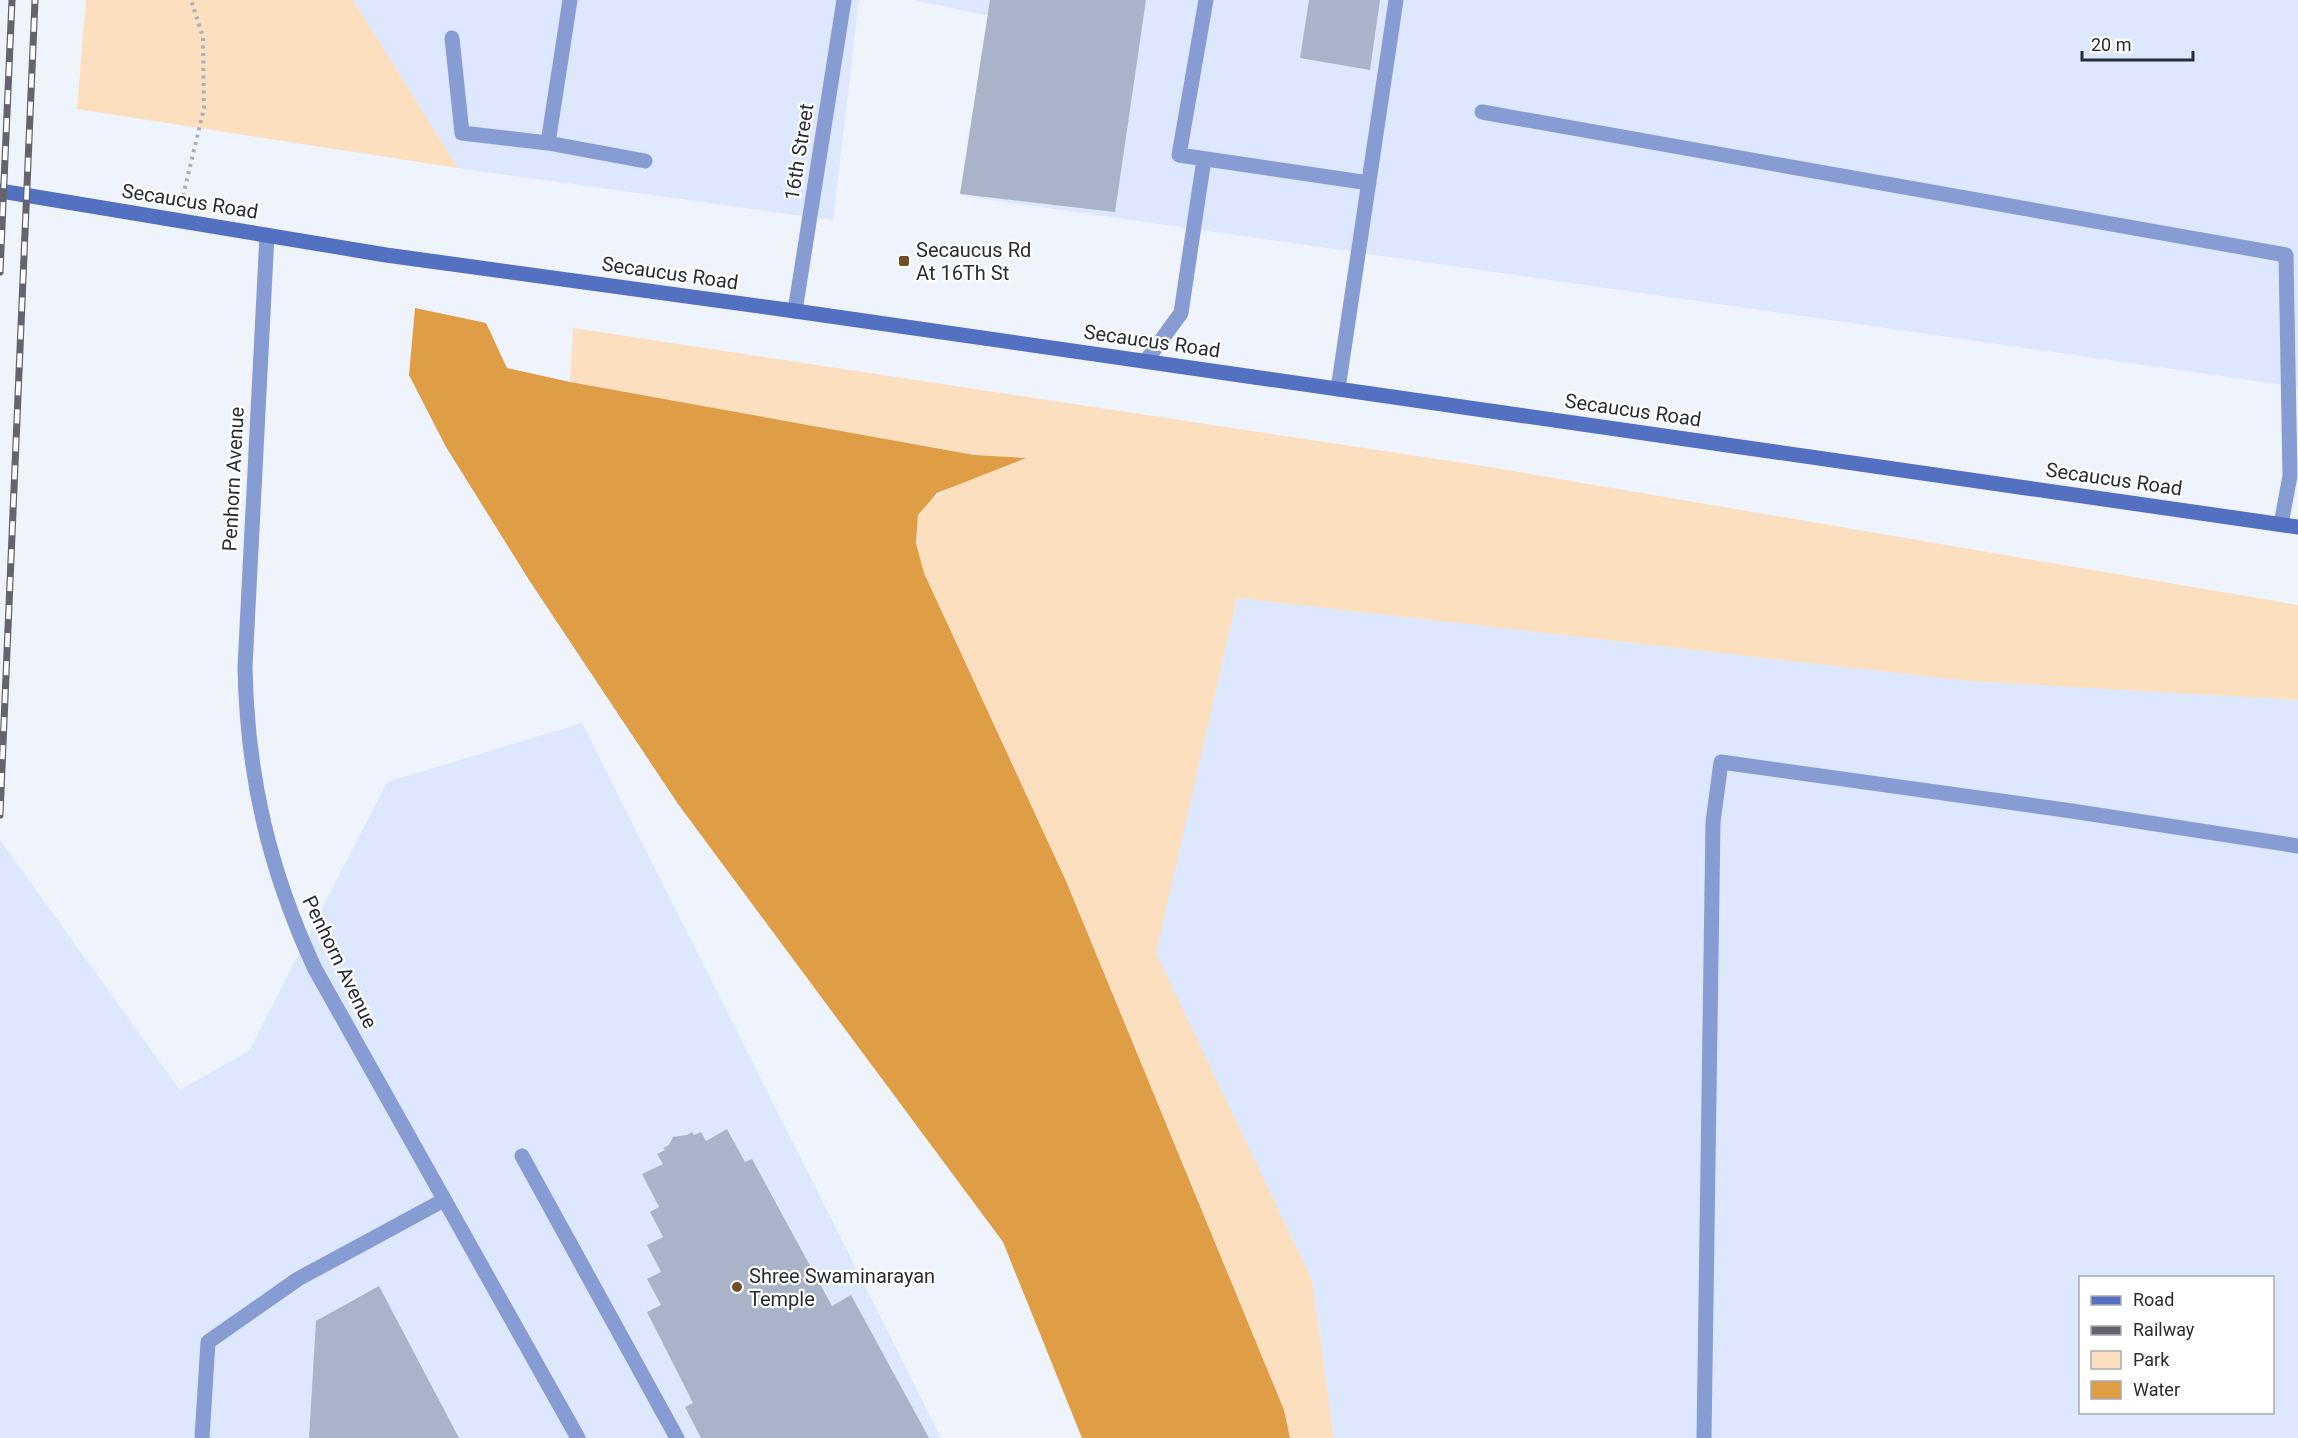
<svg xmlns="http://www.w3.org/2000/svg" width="2298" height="1438" font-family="Roboto,sans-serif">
  <rect width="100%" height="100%" fill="#eff3fc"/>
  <path fill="#dde7fe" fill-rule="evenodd" d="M353,0H859L833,220L458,168Z
    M914,0H2298V387L971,197L995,17Z
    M1237,598L1968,681L2298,700V1438H1334L1312,1280L1155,953ZM2080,1278H2272V1412H2080Z
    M582,723L941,1438H0V840L180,1090L249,1051L387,782Z"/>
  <path fill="#fbdfbf" d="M86,0H353L458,168L77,109Z
    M573,328L1483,466L2298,605V700L1968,681L1237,598L1156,953L1312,1280L1334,1438H1290L1284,1410L1066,881L924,573C919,554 914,537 918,518C924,488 1000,472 1024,458L974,455L570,382Z"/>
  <path fill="#df9d46" d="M415,308L486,323L507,368L570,382L974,455L1026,458L937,493L918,515L916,543L924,573L1066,881L1284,1410L1290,1438H1082L1003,1242L678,804L529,580L446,447L409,375Z"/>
  <path fill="#aab3c8" d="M990,0H1146L1115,212L960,194Z
    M1309,0H1380L1370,70L1300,58Z
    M727,1129L745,1162L752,1159L832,1306L851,1295L929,1438H701L685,1407L693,1403L647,1312L661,1305L647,1279L661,1272L647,1245L663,1237L650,1212L659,1207L642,1174L663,1164L657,1154L665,1150L663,1148L669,1145L673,1137L687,1135L692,1132L694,1135L701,1132L706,1141Z
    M379,1286L459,1438H309L316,1321Z"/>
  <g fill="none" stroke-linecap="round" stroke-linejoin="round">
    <path stroke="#acb0b9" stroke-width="4" stroke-dasharray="3 4.5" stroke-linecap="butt" d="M183,196L204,108L203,37L191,0"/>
    <path stroke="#869cd3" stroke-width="15" d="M570,0L548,143L645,161
      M1206,0L1179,155L1369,183
      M452,38L462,133L548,143
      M1482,112L2286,255L2290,476L2281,524
      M1146,361L1181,313L1204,159
      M1338,389L1396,0
      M522,1156L677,1438
      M202,1438L208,1342L298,1279L444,1200
      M1704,1438L1713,822L1721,762L2072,811L2298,846"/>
    <path stroke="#869cd3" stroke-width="15" d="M267,235L245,667C247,776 269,870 315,969L578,1438
      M795,311L844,0"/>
    <path stroke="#5470c0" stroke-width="15" d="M0,191L386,255L795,311L2298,527"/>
    <g stroke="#62656e" stroke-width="7">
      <path id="rail" d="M0,272L12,0
        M0,815L35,0"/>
    </g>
    <use href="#rail" stroke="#fff" stroke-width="4.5" stroke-dasharray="14" stroke-linecap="butt"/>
  </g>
  <g fill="#704f26" stroke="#fff" stroke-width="2">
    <rect x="898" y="255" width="12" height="12" rx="3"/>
    <circle cx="737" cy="1287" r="6"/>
  </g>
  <g text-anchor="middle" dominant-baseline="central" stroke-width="4.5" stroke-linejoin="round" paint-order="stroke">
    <g font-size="20" fill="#292c35" stroke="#fff">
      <text transform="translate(799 152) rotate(-81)">16th Street</text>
      <text transform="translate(190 201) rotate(9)">Secaucus Road</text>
      <text transform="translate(670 273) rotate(8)">Secaucus Road</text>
      <text transform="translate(1152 341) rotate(8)">Secaucus Road</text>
      <text transform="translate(1633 410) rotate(8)">Secaucus Road</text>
      <text transform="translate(233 479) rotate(-87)">Penhorn Avenue</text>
      <text transform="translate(2114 479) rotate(8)">Secaucus Road</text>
      <text transform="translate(340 962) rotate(64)">Penhorn Avenue</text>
    </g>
    <g font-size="20" fill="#292c35" stroke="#fff" text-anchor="start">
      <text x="916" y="250">Secaucus Rd<tspan x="916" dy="23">At 16Th St</tspan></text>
      <text x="749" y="1276">Shree Swaminarayan<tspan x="749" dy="23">Temple</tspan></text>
    </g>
  </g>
  <rect x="2079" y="1276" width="195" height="138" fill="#ffffff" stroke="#a9abae" stroke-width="1.5"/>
  <rect x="2091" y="1296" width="30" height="9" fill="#5470c0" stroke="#a9abae" stroke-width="1.5"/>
  <text x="2133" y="1306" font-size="18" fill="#292c35">Road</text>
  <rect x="2091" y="1326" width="30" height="9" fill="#62656e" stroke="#a9abae" stroke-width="1.5"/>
  <text x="2133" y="1336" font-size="18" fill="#292c35">Railway</text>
  <rect x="2091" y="1351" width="30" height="18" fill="#fbdfbf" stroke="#a9abae" stroke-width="1.5"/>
  <text x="2133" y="1366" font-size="18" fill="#292c35">Park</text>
  <rect x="2091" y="1381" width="30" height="18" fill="#df9d46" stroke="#a9abae" stroke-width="1.5"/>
  <text x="2133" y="1396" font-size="18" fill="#292c35">Water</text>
  <path d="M2082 51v9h111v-9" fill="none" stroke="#292c35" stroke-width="3"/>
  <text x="2091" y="51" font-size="18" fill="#292c35" stroke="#ffffff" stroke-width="4.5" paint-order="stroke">20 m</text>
</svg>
